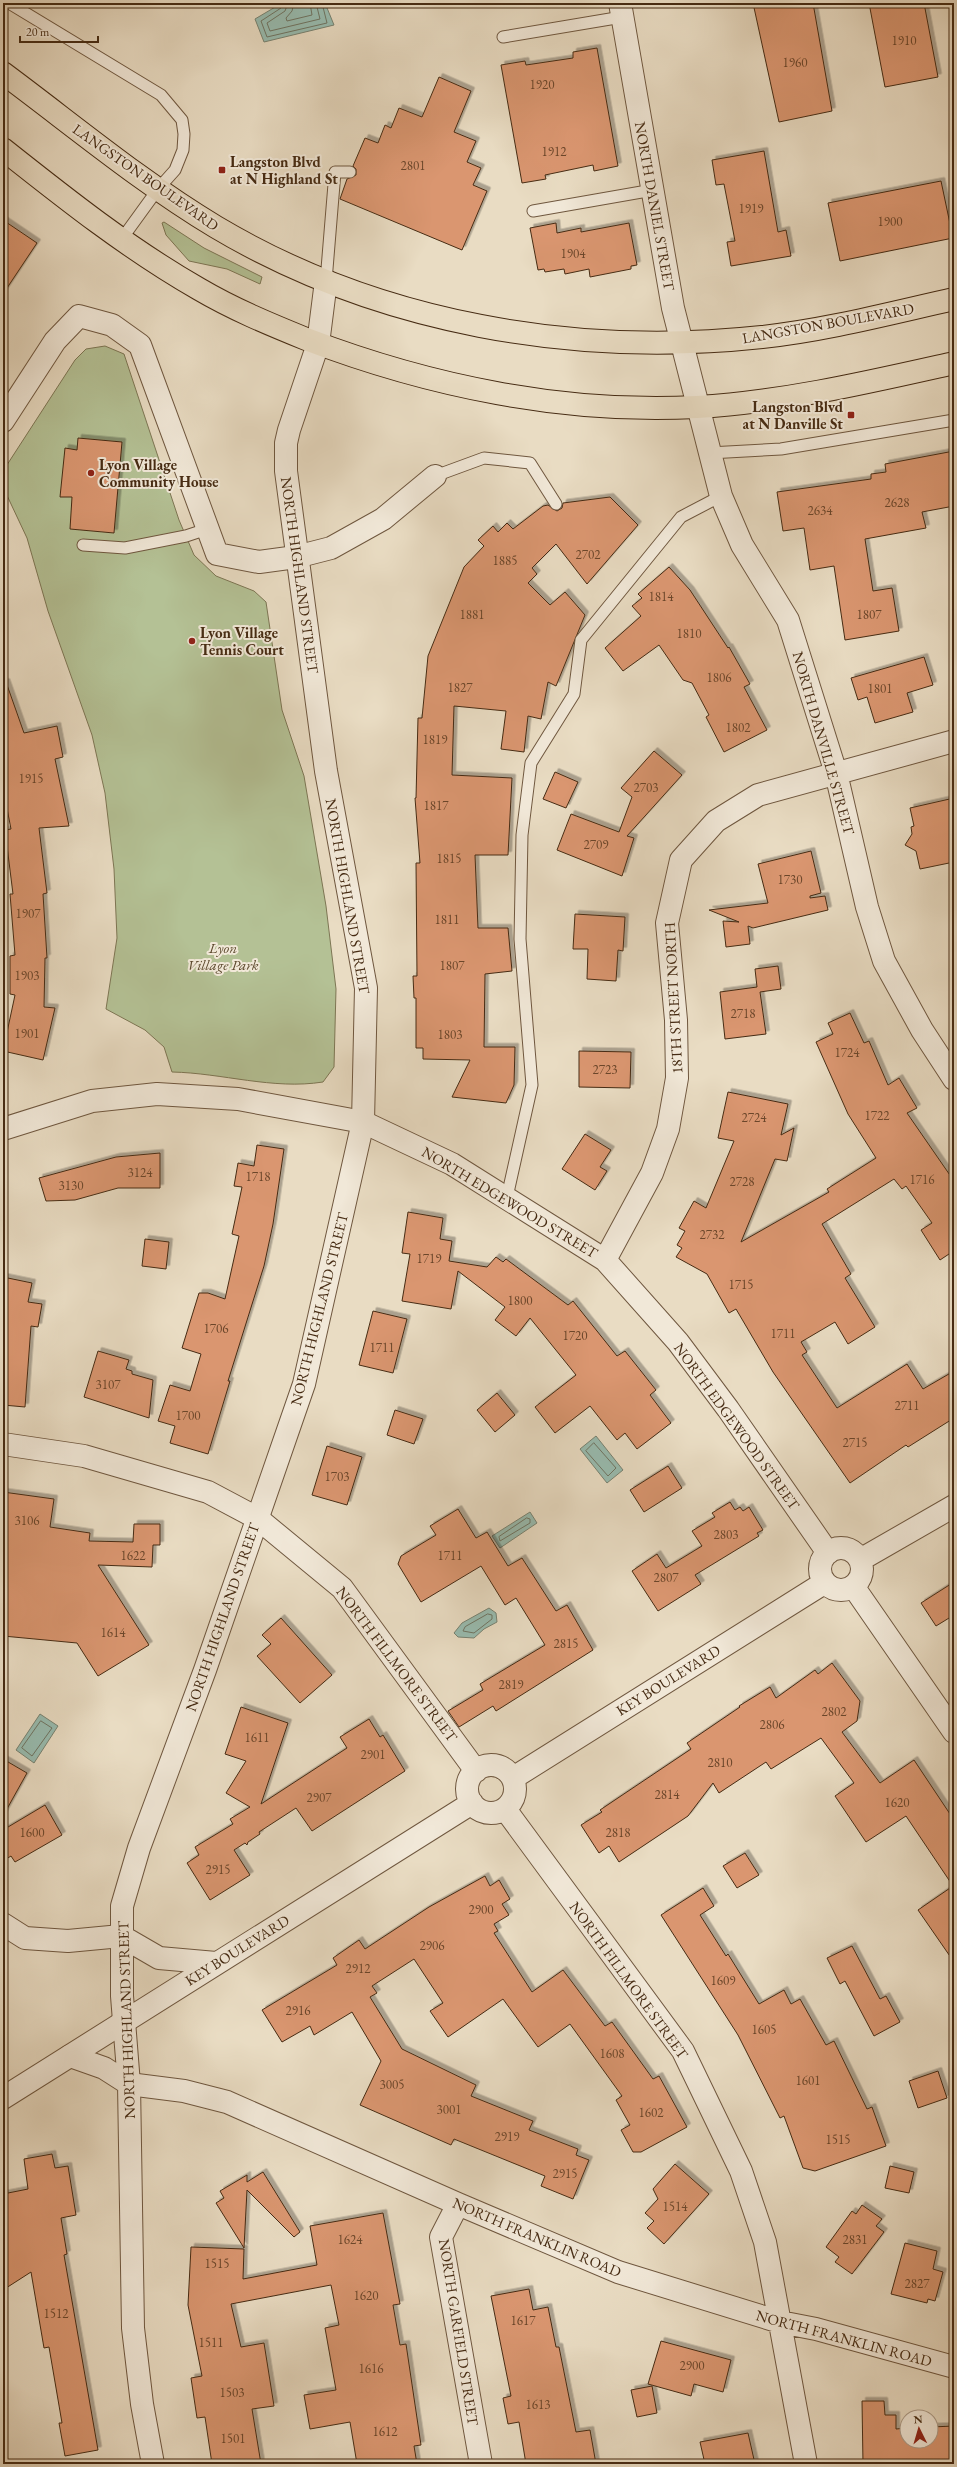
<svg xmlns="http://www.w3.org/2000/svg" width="957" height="2467" font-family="'EB Garamond',serif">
  <defs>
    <filter id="shadow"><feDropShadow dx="3.5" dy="-3.5" stdDeviation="0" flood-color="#0004"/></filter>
  </defs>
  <rect width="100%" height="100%" fill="#e9dcc3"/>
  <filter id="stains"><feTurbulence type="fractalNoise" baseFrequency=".005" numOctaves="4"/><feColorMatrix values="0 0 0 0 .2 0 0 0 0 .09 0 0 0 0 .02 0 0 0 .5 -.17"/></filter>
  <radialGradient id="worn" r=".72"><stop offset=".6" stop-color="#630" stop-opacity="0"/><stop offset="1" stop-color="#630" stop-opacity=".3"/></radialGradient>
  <path fill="#b4c195" stroke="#7d7654" d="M164,222L204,248L262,277L260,284L227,269L189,261L166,235L162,223Z
    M105,346L124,354L179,520L194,555L216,576L254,591L266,602L282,710L304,776L326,906L336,989L334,1067L323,1082C273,1090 222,1073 172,1072L164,1047L145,1030L106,1009L117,938L114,869L105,793L92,735L48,611L27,538L3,487V471L75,360L86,349Z"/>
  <path fill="#98bcb0" stroke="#778271" d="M282,3H325L334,25L264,42L255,19Z
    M596,1436L623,1470L607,1483L580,1449Z
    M530,1512L537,1523L500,1548L492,1536Z
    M489,1608L496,1613L497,1622L484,1629L474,1638L458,1637L454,1633L462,1623Z
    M40,1714L58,1726L34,1763L16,1750Z"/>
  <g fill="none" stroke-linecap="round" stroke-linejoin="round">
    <path stroke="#6f7462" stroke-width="1" d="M283,3L281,8L261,21L267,37L327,23L322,3
      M288,3L285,11L267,23L270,31L320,19L316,3
      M294,3L292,11L286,18L287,21L312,15L310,3
      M594,1443L616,1468L608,1476L586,1451Z
      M527,1518L530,1519V1523L500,1541L499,1537Z
      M488,1614L492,1615V1619L474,1633L463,1631L465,1627Z
      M41,1721L52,1728L32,1756L22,1748Z"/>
  </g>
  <path fill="#da9670" stroke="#462b13" filter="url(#shadow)" d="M753,3H813L832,111L779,122Z
    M869,3H924L938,77L885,87Z
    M597,48L618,166L594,171L593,165L545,175L546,179L522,183L501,65L525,61L526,65L573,58V52Z
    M439,77L471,91L454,132L476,141L467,162L481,168L473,185L487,191L462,250L340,199L347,179L356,175V169L353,166L365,138L378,143L385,125L391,128L399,108L422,117Z
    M764,151L778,232L786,230L791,256L731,266L727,242L735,241L724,184L716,185L712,160Z
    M941,181L953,238L840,261L828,203Z
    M3,220L37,243L3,294Z
    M556,223L557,233L581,228V232L629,223L637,265L631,266V269L590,277L589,269L565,274L564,269L545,272L544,269L538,270L530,228Z
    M78,438L122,442L114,533L70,529L72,497H60L65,448L77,450Z
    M954,451V506L922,512L926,528L865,539L873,591L892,588L899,631L845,640L834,566L810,570L804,528L783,531L777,492L871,479V474L886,472L885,464Z
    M610,497L638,525L587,584L556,544L532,568L537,574L528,583L550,605L565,592L585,615L556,686L548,682L541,719L528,716L524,752L501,749L506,711L454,706L452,775L512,778L508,855H475L478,928H508L512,971L485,974L484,1047H515L514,1085L506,1103L452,1097L470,1060L423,1059V1048H416V998H414L413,976H417L416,863H420L415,798H416L418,718H422L428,656L464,567L484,546L478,540L493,526L498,532L507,523L513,529L543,506L548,505L557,511L562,508L563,503Z
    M669,567L690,590L728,648L729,647L750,684L744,687L767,730L724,752L706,717L709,715L692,683L683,680L659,645L623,671L605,648L641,616L632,606L642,598L638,594Z
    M924,657L933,685L907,693L913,712L875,723L867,697L858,700L851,678Z
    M6,682L24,733L57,726L63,757L55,759L69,826L39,828L47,893L43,894L47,958H45L44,1007L55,1008L43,1060L3,1051L15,995L10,994V956L15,955L10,894H13L5,830L11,829L3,788V683Z
    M654,751L682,775L627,836L634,838L622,876L557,850L571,814L619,832L632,797L621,788Z
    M555,772L578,782L566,808L543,799Z
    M954,798V862L920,869L916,851L905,845L912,834L911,827L914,826L910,808Z
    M811,851L821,893L810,896V898L825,896L828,910L753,928L748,926L750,944L726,947L723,921L739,922L709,910L768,903L758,864Z
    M575,914L625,917L623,951L618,950L616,981L587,979L588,949H573Z
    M778,966L781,989L760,992L766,1034L725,1039L720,992L757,987L755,969Z
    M850,1013L864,1043L869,1041L888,1085L899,1078L917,1108L907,1113L954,1181V1255L952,1252L940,1260L921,1230L932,1223L906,1186L902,1189L894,1179L822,1224L851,1274L845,1278L875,1327L848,1344L835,1322L801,1342L807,1352L802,1355L837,1408L907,1364L923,1389L954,1371V1418L908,1447L906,1445L850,1483L773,1372L736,1309L729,1313L707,1274L676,1257L682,1248L677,1245L685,1231L679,1228L694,1201L706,1208L734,1141L718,1138L728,1092L788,1104L781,1135L794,1128L787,1161L775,1159L741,1242L829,1192L827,1189L876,1158L848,1114L816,1042L833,1034L828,1023Z
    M579,1051L631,1052L630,1088L579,1087Z
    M585,1134L611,1150L600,1167L607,1171L595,1190L562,1169Z
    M257,1145L284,1149L273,1224L264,1266L228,1381H230L208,1454L170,1443L175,1426L158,1421L170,1385L190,1391L201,1354L182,1348L199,1293H208L225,1299L239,1236L232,1234L242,1187L234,1186L238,1163L254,1166Z
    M160,1153V1188H118L75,1200L46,1201L39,1178L116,1157Z
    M408,1212L443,1218L440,1239L452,1241L449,1261L487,1267L496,1257L503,1262L506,1259L568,1305L573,1301L617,1356L625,1351L656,1390L650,1395L671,1423L637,1449L625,1433L617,1440L590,1406L555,1433L535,1407L576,1375L530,1318L516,1336L495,1320L505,1307L458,1271L451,1309L402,1301L410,1254L402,1253Z
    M145,1239L169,1242L166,1269L142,1266Z
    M3,1277L32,1283L28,1302L42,1304L38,1327L31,1326L25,1407L3,1405Z
    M373,1311L407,1319L393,1373L359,1365Z
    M98,1351L129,1360L126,1369L132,1371V1374L153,1380L149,1418L84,1397Z
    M497,1393L515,1415L495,1432L477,1410Z
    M395,1410L423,1419L414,1444L387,1435Z
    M327,1446L362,1457L347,1505L312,1495Z
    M668,1466L682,1488L644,1512L630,1490Z
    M3,1492L54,1499L50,1527L90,1533L89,1541L133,1542L134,1524H160V1545H153L152,1567L98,1565L149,1645L98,1676L77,1643L3,1636Z
    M730,1502L735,1510L740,1507L743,1511L749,1507L763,1530L757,1533L759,1536L695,1575L701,1584L658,1611L632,1571L657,1554L666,1568L702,1546L692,1531L715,1517L712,1513Z
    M458,1509L476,1538L487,1532L508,1566L522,1558L556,1611L567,1605L593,1650L496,1711L493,1706L459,1727L448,1711L483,1690L480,1684L545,1645L516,1598L505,1605L481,1566L421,1602L398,1564L401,1556L436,1535L430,1526Z
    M954,1582V1615L936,1626L921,1603Z
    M281,1618L332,1675L300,1703L257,1656L271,1644L262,1635Z
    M832,1663L860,1701L857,1721L842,1732L880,1783L914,1760L954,1820V1962L918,1910L953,1886L906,1816L866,1842L835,1796L854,1783L821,1738L771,1769L766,1762L719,1793L713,1783L688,1816L619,1862L609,1846L599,1853L581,1825L602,1812L600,1810L691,1749L687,1743L740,1707L739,1706L770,1687L776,1698L815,1670L818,1674Z
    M241,1707L288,1723L261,1804L347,1748L340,1737L369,1719L380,1737L383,1735L405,1771L312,1831L296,1808L259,1832L260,1834L248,1842L247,1845L245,1843L234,1850L250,1875L210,1900L187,1863L199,1855L195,1847L233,1824L230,1819L250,1807L226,1793L246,1761L225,1754Z
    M3,1759L27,1773L3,1816Z
    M45,1805L62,1835L15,1862L11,1856L3,1861V1830Z
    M745,1853L759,1875L737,1888L723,1866Z
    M485,1876L490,1886L499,1880L510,1899L502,1904L509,1915L494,1924L498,1931L494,1933L532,1992L563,1970L605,2026L612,2022L653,2079L659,2076L687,2127L641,2152H633L621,2130L630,2125L616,2100L622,2096L570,2024L538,2047L503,1999L448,2037L430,2011L443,2003L414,1959L372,1986L377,1993L370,1997L402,2049L476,2085L471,2096L533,2121L529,2130L578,2149L576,2155L589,2160L573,2199L541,2186L545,2176L454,2139L451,2145L360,2105L381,2061L352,2012L314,2035L310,2026L282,2042L262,2010L337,1965L333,1958L359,1940L365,1949L429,1907Z
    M703,1888L714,1906L700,1915L726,1956L728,1954L759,2004L784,1990L791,2004L800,1999L826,2045L834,2041L867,2109L872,2107L886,2146L815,2171L803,2168L784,2116L780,2118L738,2035L661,1915Z
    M852,1946L880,1999L886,1996L900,2022L874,2036L845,1981L840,1984L827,1958Z
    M938,2071L947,2098L918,2108L909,2081Z
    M52,2154L55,2168L68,2166L76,2215L61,2218L67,2254L64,2255L98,2450L65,2456L59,2423H62L49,2347L44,2348L31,2272L3,2290V2194L28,2189L24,2159Z
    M675,2164L709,2194L664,2244L647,2228L654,2221L645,2213L658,2199L653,2189Z
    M890,2166L914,2172L909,2193L885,2188Z
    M263,2172L300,2232L294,2237L247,2190L244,2248L216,2203L224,2198L220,2191L247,2175V2182Z
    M862,2205L882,2219L876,2226L884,2232L852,2274L835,2262L839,2257L826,2247L852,2211L856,2214Z
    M383,2213L400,2304L393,2305L400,2345L406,2344L421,2445L414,2446L417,2464H357L350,2422L310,2429L304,2395L336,2390L325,2328L339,2325L331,2285L231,2304L241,2347L264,2343L274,2406L252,2409L261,2464H212L205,2417L197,2418L191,2378L202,2376L188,2305L191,2247L244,2249L243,2279L317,2265L310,2226Z
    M905,2243L937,2251L933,2269L943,2272L935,2301L928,2299L927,2303L891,2294Z
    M529,2289L533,2310L548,2307L556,2347H559L576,2432L590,2430L596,2464H526L519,2422L508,2424L503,2398L511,2396L491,2296Z
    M661,2341L731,2360L723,2392L694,2384L691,2396L648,2384Z
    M652,2386L657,2413L637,2417L631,2390Z
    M862,2401H884L885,2415H896V2429L907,2428V2441H931V2427L954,2426V2464H863Z
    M748,2433L755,2464H705L700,2442Z"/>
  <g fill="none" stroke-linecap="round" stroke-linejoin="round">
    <g stroke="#6f573f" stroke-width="13">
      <path id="service" d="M9,3L161,95L182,120L184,134L183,150L175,170L158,189L121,240
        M503,37L622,17
        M533,211L653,190
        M326,281L335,172H350
        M709,453L781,449L954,420
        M435,476L484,458L530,463L556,504
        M83,545L125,548L186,536L207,529
        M507,1197L532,1085L520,939L522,835L531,763L574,694L581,640L681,517L721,496"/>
    </g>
    <g stroke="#6f573f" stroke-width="24">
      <path id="minor" d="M620,3L673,308L721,496L742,545L788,620L836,773L867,907L884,961L922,1030L954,1079
        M3,421L55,341L79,316L112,325L140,345L217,554L259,562L296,557L331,548L383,519L435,476
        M3,1129L92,1101L157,1094L238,1099L363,1122L452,1164L605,1260L678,1342L728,1409L828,1553
        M605,1260L652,1173L668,1129L677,1078L676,1020L667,923L681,860L716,821L758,795L954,741
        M3,1444L84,1456L208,1492L257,1518L342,1588L476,1771
        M820 1569a21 21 0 1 1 42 0a21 21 0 1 1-42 0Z
        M860,1560L954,1506
        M853,1586L954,1732
        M467 1789a24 24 0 1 1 48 0a24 24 0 1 1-48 0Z
        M513,1778L824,1583
        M505,1809L683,2051L741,2171L765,2242L806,2464
        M3,1924L25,1938L68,1941L121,1936
        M129,2084L184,2091L227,2102L458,2204L618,2272L780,2322L816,2329L954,2367
        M3,2098L472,1803
        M458,2204L441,2237L481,2464"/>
    </g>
    <g stroke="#6f573f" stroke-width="24">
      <path id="tertiary" d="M121,1936L159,1958L216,1963
        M70,2056L104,2068L129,2084
        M153,2464L142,2404L133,2328L129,2084L122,1996V1906L139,1848L205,1670L304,1384L363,1122L366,988L326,771L286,471V443L289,430L318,344L326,281"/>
    </g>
    <g stroke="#462b13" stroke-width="24">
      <path id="primary" d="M3,73C73,125 141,182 216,227C379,324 575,357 762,337C827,330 891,313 954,299
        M3,149C66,199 129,249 199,289C233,309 269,324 306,339C429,386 564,414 697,407C784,402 869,382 954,363"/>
    </g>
    <use href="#service" stroke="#f1e8d8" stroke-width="11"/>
    <use href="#minor" stroke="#f1e8d8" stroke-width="22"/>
    <use href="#tertiary" stroke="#f1e8d8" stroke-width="22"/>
    <use href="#primary" stroke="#e9dcc3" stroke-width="22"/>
  </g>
  <g fill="#8f2418" stroke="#f1e8d8" stroke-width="1.5">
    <rect x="218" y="166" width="8" height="8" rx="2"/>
    <rect x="847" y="411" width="8" height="8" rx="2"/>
    <circle cx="91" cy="473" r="4"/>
    <circle cx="192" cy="641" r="4"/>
  </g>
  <g text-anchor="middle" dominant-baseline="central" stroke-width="4" stroke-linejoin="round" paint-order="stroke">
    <g font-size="13" fill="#6b462a">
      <text x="904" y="40">1910</text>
      <text x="795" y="62">1960</text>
      <text x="542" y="84">1920</text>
      <text x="554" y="151">1912</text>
      <text x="413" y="165">2801</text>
      <text x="751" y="208">1919</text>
      <text x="890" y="221">1900</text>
      <text x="573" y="253">1904</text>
      <text x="897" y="502">2628</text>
      <text x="820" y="510">2634</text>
      <text x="588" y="554">2702</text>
      <text x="505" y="560">1885</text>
      <text x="661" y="596">1814</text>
      <text x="472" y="614">1881</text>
      <text x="869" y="614">1807</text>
      <text x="689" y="633">1810</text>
      <text x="719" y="677">1806</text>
      <text x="460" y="687">1827</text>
      <text x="880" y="688">1801</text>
      <text x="738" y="727">1802</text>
      <text x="435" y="739">1819</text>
      <text x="31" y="778">1915</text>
      <text x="646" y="787">2703</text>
      <text x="436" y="805">1817</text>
      <text x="596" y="844">2709</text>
      <text x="449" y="858">1815</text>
      <text x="790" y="879">1730</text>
      <text x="28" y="913">1907</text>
      <text x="447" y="919">1811</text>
      <text x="452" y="965">1807</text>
      <text x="27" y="975">1903</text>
      <text x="743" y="1013">2718</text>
      <text x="27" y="1033">1901</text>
      <text x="450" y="1034">1803</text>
      <text x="847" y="1052">1724</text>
      <text x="605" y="1069">2723</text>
      <text x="877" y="1115">1722</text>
      <text x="754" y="1117">2724</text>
      <text x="140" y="1172">3124</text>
      <text x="258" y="1176">1718</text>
      <text x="922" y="1179">1716</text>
      <text x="742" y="1181">2728</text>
      <text x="71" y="1185">3130</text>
      <text x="712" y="1234">2732</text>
      <text x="429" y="1258">1719</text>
      <text x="741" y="1284">1715</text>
      <text x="520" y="1300">1800</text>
      <text x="216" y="1328">1706</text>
      <text x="783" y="1333">1711</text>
      <text x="575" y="1335">1720</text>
      <text x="382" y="1347">1711</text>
      <text x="108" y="1384">3107</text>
      <text x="907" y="1405">2711</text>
      <text x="188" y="1415">1700</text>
      <text x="855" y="1442">2715</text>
      <text x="337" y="1476">1703</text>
      <text x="27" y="1520">3106</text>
      <text x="726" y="1534">2803</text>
      <text x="133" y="1555">1622</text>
      <text x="450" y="1555">1711</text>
      <text x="666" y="1577">2807</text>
      <text x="113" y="1632">1614</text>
      <text x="566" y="1643">2815</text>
      <text x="511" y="1684">2819</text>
      <text x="834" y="1711">2802</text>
      <text x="772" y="1724">2806</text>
      <text x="257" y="1737">1611</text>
      <text x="373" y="1754">2901</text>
      <text x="720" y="1762">2810</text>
      <text x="667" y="1794">2814</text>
      <text x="319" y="1797">2907</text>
      <text x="897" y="1802">1620</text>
      <text x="32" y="1832">1600</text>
      <text x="618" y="1832">2818</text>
      <text x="218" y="1869">2915</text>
      <text x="481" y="1909">2900</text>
      <text x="432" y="1945">2906</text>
      <text x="358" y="1968">2912</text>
      <text x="723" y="1980">1609</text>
      <text x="298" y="2010">2916</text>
      <text x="764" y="2029">1605</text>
      <text x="612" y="2053">1608</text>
      <text x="808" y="2080">1601</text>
      <text x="392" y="2084">3005</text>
      <text x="449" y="2109">3001</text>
      <text x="651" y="2112">1602</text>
      <text x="507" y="2136">2919</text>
      <text x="838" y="2139">1515</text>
      <text x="565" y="2173">2915</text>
      <text x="675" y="2206">1514</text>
      <text x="350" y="2239">1624</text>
      <text x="855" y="2239">2831</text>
      <text x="217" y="2263">1515</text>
      <text x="917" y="2283">2827</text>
      <text x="366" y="2295">1620</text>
      <text x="56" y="2313">1512</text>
      <text x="523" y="2320">1617</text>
      <text x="211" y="2342">1511</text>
      <text x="692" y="2365">2900</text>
      <text x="371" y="2368">1616</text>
      <text x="232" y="2392">1503</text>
      <text x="538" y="2404">1613</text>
      <text x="385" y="2431">1612</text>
      <text x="233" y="2438">1501</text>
    </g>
    <g font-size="15" font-weight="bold" fill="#462b13" stroke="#f1e8d8" text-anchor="start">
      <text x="230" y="161">Langston Blvd<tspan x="230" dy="17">at N Highland St</tspan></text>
      <text x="843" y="406" text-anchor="end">Langston Blvd<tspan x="843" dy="17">at N Danville St</tspan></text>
      <text x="99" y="464">Lyon Village<tspan x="99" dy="17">Community House</tspan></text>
      <text x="200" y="632">Lyon Village<tspan x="200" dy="17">Tennis Court</tspan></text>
    </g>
    <g font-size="15" fill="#462b13" stroke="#f1e8d8">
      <text transform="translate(146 177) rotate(35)">LANGSTON BOULEVARD</text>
      <text transform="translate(655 206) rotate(80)">NORTH DANIEL STREET</text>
      <text transform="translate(828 323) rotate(-10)">LANGSTON BOULEVARD</text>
      <text transform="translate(300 575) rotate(82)">NORTH HIGHLAND STREET</text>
      <text transform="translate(824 743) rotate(74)">NORTH DANVILLE STREET</text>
      <text transform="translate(348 896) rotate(80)">NORTH HIGHLAND STREET</text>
      <text transform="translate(673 998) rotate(-93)">18TH STREET NORTH</text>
      <text transform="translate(510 1202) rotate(31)">NORTH EDGEWOOD STREET</text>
      <text transform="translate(319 1309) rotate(-76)">NORTH HIGHLAND STREET</text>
      <text transform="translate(737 1426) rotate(54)">NORTH EDGEWOOD STREET</text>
      <text transform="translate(222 1617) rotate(-71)">NORTH HIGHLAND STREET</text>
      <text transform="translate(397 1664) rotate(53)">NORTH FILLMORE STREET</text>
      <text transform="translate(668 1680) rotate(-32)">KEY BOULEVARD</text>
      <text transform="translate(237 1950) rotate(-32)">KEY BOULEVARD</text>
      <text transform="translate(629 1980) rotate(54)">NORTH FILLMORE STREET</text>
      <text transform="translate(126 2020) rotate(-92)">NORTH HIGHLAND STREET</text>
      <text transform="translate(537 2237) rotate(23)">NORTH FRANKLIN ROAD</text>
      <text transform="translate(459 2332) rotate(81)">NORTH GARFIELD STREET</text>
      <text transform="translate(844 2338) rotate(15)">NORTH FRANKLIN ROAD</text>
    </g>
    <g font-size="15" font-style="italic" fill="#5c492d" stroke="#f1e8d8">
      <text x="223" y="947">Lyon<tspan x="223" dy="17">Village Park</tspan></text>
    </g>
  </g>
  <rect width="957" height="2467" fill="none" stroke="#e9dcc3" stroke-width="16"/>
  <rect x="4" y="4" width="949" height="2459" fill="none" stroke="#462b13" stroke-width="2"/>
  <rect x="8" y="8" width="941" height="2451" fill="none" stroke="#462b13"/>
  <g transform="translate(919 2429) rotate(355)"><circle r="19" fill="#f1e8d8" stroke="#ad9c89"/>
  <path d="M0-3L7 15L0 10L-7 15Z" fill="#8f2418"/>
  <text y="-6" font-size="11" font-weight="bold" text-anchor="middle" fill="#462b13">N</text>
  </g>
  <path d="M20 36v6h78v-6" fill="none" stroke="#462b13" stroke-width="2"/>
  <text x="26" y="36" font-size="12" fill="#462b13" stroke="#f1e8d8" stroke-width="3" paint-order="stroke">20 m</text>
  <rect width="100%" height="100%" filter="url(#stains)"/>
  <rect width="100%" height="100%" fill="url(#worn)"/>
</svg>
